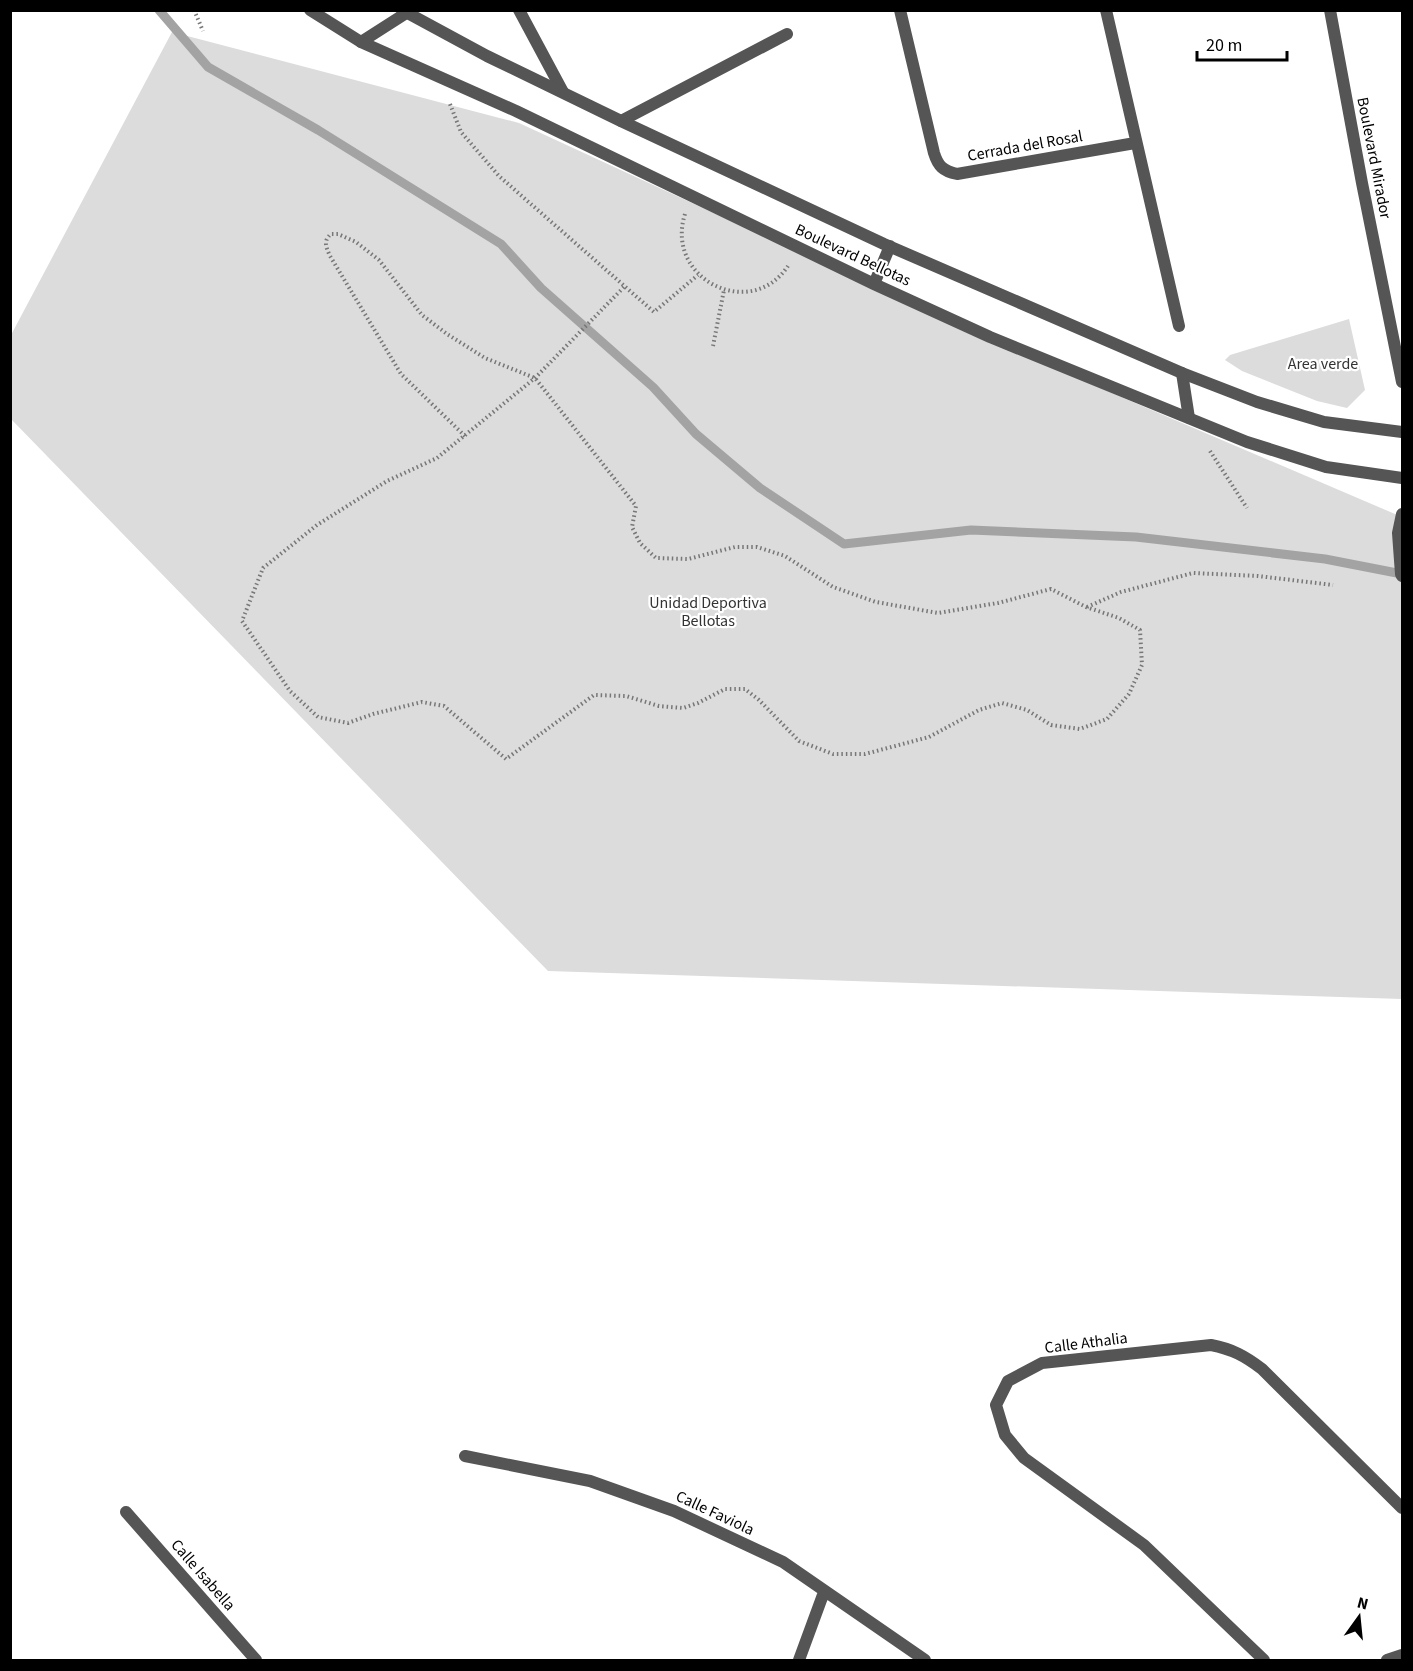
<svg xmlns="http://www.w3.org/2000/svg" width="1413" height="1671" font-family="'Source Sans 3',sans-serif">
  <rect width="100%" height="100%" fill="#fff"/>
  <path fill="#dcdcdc" d="M172,32L519,123L988,340L1402,517V999L548,971L11,419V335Z
    M1349,319L1365,390L1347,408L1317,401L1242,371L1225,360L1230,355Z"/>
  <g fill="none" stroke-linecap="round" stroke-linejoin="round">
    <path stroke="#a3a3a3" stroke-width="9" d="M159,10L208,67L318,130L501,244L541,288L653,387L696,434L760,488L844,544L971,530L1136,537L1325,559L1402,574"/>
    <path stroke="#777" stroke-width="4" stroke-dasharray="1.5 3" stroke-linecap="butt" d="M194,10L203,31
      M450,104L461,132L499,176L654,312L698,275
      M685,214C664,279 751,322 788,266
      M713,346L724,290
      M465,436L401,374L330,256C326,247 323,241 331,234H338L356,242L379,260L422,315L447,334L485,358L535,378L636,506L632,527L640,543L656,558L688,559L735,547H757L785,556L833,587L876,602L938,613L998,603L1051,589L1086,607L1119,618L1140,630L1142,665L1129,694L1107,719L1080,729L1051,725L1027,710L1002,703L979,710L929,737L865,754H833L799,741L759,700L745,689H725L698,703L683,708L659,706L626,696L594,695L506,759L444,706L422,702L373,714L348,723L318,717L290,691L242,621L263,568L317,525L387,481L437,458L535,378L625,286
      M1210,451L1247,508
      M1087,607L1121,592L1193,573L1258,576L1333,585"/>
    <path stroke="#555" stroke-width="12" d="M621,121L787,34"/>
    <path stroke="#555" stroke-width="12" d="M519,10L563,92
      M900,10L934,153C938,166 943,171 957,174L1135,143
      M1106,10L1179,326
      M1330,10L1362,183L1402,382
      M361,42L411,10
      M1182,373L1189,418
      M1402,514L1398,533L1401,574L1402,576
      M465,1456L590,1481L674,1511L783,1562L925,1660
      M126,1512L256,1660
      M799,1660L824,1592
      M1264,1660L1144,1545L1024,1458L1005,1435L996,1405L1008,1381L1042,1363L1211,1345C1232,1349 1245,1356 1262,1369L1402,1508
      M1387,1660L1402,1655"/>
    <path stroke="#555" stroke-width="12" d="M310,10L361,42L516,111L874,284L990,337L1247,442L1326,467L1402,478
      M402,10L487,56L621,121L884,244L1182,373L1257,402L1324,422L1402,432
      M874,284L890,246"/>
  </g>
  <g text-anchor="middle" dominant-baseline="central" stroke-width="4.5" stroke-linejoin="round" paint-order="stroke">
    <g font-size="16" fill="#000" stroke="#fff">
      <text transform="translate(1025 146) rotate(-10)">Cerrada del Rosal</text>
      <text transform="translate(1374 158) rotate(79)">Boulevard Mirador</text>
      <text transform="translate(853 255) rotate(25)">Boulevard Bellotas</text>
      <text transform="translate(1086 1343) rotate(-7)">Calle Athalia</text>
      <text transform="translate(715 1513) rotate(25)">Calle Faviola</text>
      <text transform="translate(203 1575) rotate(49)">Calle Isabella</text>
    </g>
    <g font-size="16" fill="#333" stroke="#fff">
      <text x="1323" y="364">Area verde</text>
      <text x="708" y="603">Unidad Deportiva<tspan x="708" dy="18">Bellotas</tspan></text>
    </g>
  </g>
  <rect width="1413" height="1671" fill="none" stroke="#000000" stroke-width="24"/>
  <g transform="translate(1359 1617) rotate(15)" stroke="#ffffff" stroke-width="4.5" paint-order="stroke">
  <path d="M0-4.5L10 22L0 15L-10 22Z" fill="#000000"/>
  <text y="-9" font-size="16" font-weight="bold" text-anchor="middle" fill="#000000">N</text>
  </g>
  <path d="M1197 51v9h90v-9" fill="none" stroke="#000000" stroke-width="3"/>
  <text x="1206" y="51" font-size="18" fill="#000000" stroke="#ffffff" stroke-width="4.5" paint-order="stroke">20 m</text>
</svg>
